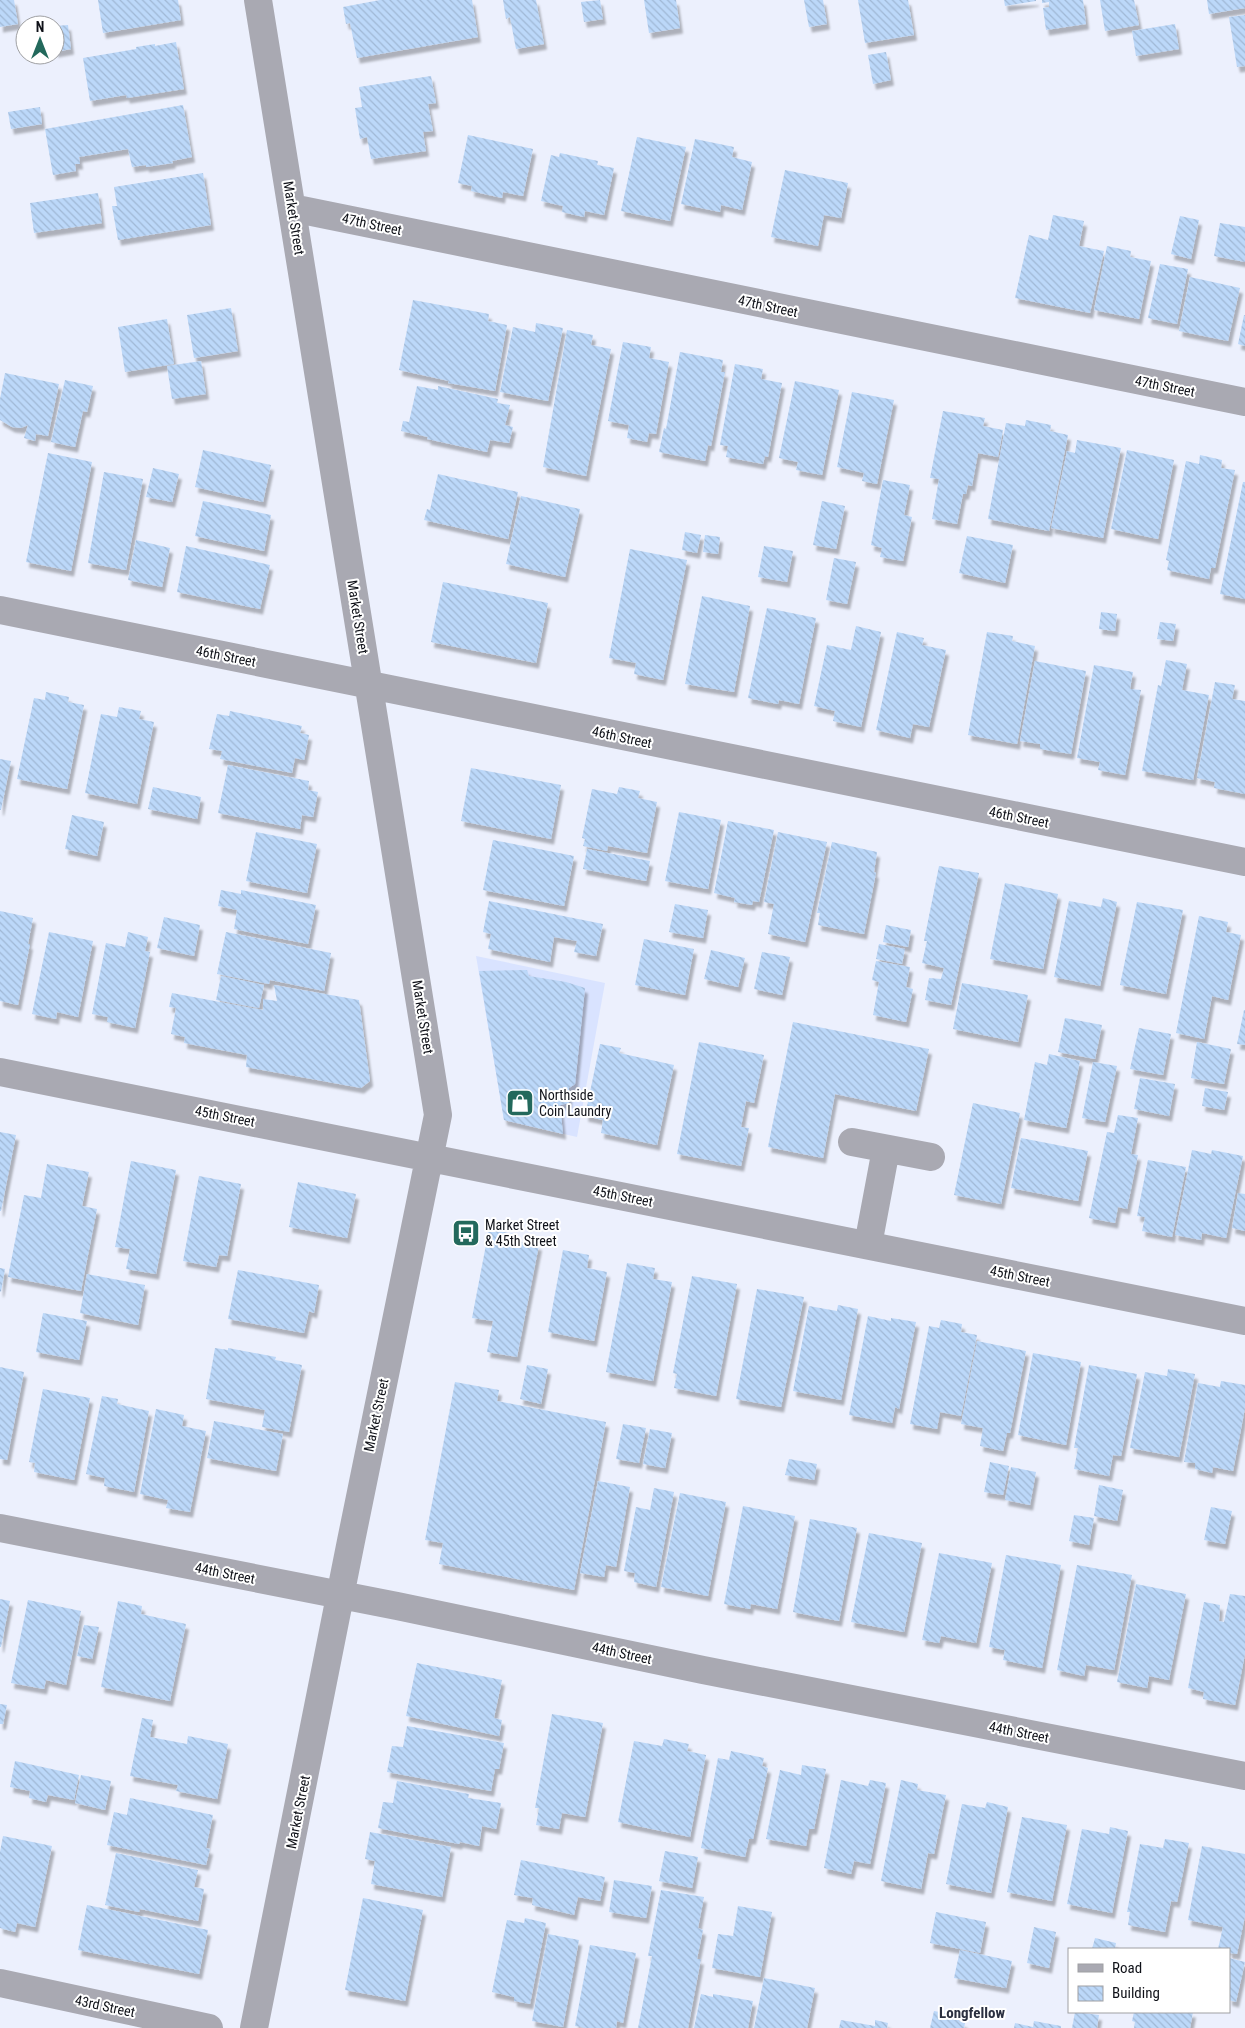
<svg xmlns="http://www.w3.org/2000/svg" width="1245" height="2028" font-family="'Roboto Condensed',sans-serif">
  <defs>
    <pattern id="building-back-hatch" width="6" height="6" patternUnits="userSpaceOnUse" patternTransform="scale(1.25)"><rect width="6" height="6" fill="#bcd8f9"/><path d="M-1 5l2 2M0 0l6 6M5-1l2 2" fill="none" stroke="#a0b8d5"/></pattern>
    <filter id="shadow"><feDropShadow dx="3" dy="5.5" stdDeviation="1" flood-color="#0004"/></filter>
  </defs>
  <rect width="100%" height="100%" fill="#ecf0fd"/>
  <path fill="#d9e3ff" d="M476,956L605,983L577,1137L504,1120Z"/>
  <path fill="url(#building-back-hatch)" filter="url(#shadow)" d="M0,0H14L18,24L0,27Z
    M98,0H178L181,20L103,33Z
    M380,0H472L478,37L357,58L350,23L346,24L343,7Z
    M503,0H536L544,44L516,49L510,17L506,19Z
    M600,0L603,19L584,22L581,2Z
    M644,0H676L680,28L649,33Z
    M804,0H823L827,24L809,27Z
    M858,0H908L914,35L865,43Z
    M1004,0H1036V1L1005,6Z
    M1042,0H1083L1086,24L1046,30L1043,8L1049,7V2L1042,3Z
    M1100,0H1134L1139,25L1105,31Z
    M1207,0H1245V8L1209,14Z
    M1245,15V66L1237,67L1229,17Z
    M1175,24L1179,49L1136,56L1132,31Z
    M68,25L71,49L55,52V26Z
    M176,42L184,89L127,98L126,95L90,101L83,58L136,49V47L155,44V46Z
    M886,52L891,80L873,84L868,55Z
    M431,76L436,103L428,104L433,131L423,132L426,151L371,159L367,137L360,139L355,108L362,107L359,87Z
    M183,105L192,157L172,161L173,163L146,167V165L132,167L128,149L79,157L80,164H75L76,171L53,175L45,129Z
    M40,107L42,124L11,129L8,112Z
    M468,135L533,149L523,196L503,192L502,198L471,191L472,186L458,183Z
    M637,137L686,147L670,221L621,211Z
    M695,139L734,147L732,157L752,162L742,210L721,205L720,212L681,204Z
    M560,153L598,161L597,165L614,168L604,215L585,211L584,217L562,212L563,206L541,201L551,155L559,157Z
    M785,170L848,183L841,218L824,215L818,246L771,237Z
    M203,173L211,225L118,240L112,206H117L114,187Z
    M98,193L102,223L34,233L30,203Z
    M1053,215L1084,221L1079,246L1104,251L1090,313L1015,298L1029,235L1048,240Z
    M1180,216L1199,220L1191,259L1171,254Z
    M1220,223L1245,227V262L1214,256Z
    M1107,246L1131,251L1130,257L1151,261L1139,319L1094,310Z
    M1160,264L1188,269L1177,324L1148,318Z
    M1190,277L1240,288L1228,341L1179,331Z
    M413,300L489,314L488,321L507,325L495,391L448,383L449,381L399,370Z
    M231,308L238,351L194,358L187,315Z
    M1244,315H1245V346L1238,344Z
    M167,319L174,364L125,372L118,327Z
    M536,323L563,328L548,401L500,392L513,327L535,332Z
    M567,330L593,335L591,345L611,349L586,476L543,467Z
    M623,342L651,347L649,358L669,362L656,434L649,433L647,442L627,438L629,425L608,421Z
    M680,352L723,360L721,372H725L711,446L708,445L705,461L659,452L664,428L666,429Z
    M201,361L206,394L172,399L167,366Z
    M735,364L763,369L761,379L782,383L768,457L765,456L763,464L726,457L728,446L720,445Z
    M5,373L59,384L48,436L36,434L35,441L24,438L28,425L21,428L12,427L0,420V399Z
    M65,380L93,386L87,412L83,411L75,447L51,442Z
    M795,381L839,390L822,475L796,470L798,462L779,458Z
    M417,386L438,390V386L498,399L497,403L510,405L505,425L513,427L509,443L490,440L487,452L427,439L428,437L401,431L403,421L409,422Z
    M852,392L894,400L877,484L862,481L864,473L837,467Z
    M943,411L985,418L983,426L1003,430L998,457L978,453L972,486L968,485L966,494H963L957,524L932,519L939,479L930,478Z
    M1026,420L1051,425L1050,431L1068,435L1049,531L988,519L1006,423L1025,426Z
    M1077,440L1121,448L1103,538L1051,528L1067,451L1075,453Z
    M203,450L271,465L263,502L195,487Z
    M1127,450L1174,460L1158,539L1111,529Z
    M48,453L92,462L71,571L26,562Z
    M1200,455L1222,460L1221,468L1235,470L1215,568H1211L1209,579L1167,570L1169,561L1166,560L1186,461L1199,464Z
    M153,468L179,474L172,502L146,497Z
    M104,472L143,479L126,570L88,563Z
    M438,474L518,492L508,539L424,520L427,509L430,510Z
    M883,480L910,485L904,515L912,517L903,561L880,557L882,548L871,545Z
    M1243,482H1245V599L1220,594Z
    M521,496L580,509L565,577L506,564Z
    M203,501L271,515L264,551L195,536Z
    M822,501L845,506L836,549L813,545Z
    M685,532L701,535L697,553L682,550Z
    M705,535L720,537L718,554L703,552Z
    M967,536L1013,545L1005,583L959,573Z
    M136,540L170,548L162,587L128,580Z
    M186,546L270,565L260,609L177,592Z
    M764,546L793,551L787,582L758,577Z
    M630,549L687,560L663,680L634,674L636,663L609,658Z
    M834,558L856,562L847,604L826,600Z
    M443,582L548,603L536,663L431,642Z
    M702,596L750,606L734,692L685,684Z
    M767,608L816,618L799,704L779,700L778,704L748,698Z
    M1101,612L1117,614L1115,631L1099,629Z
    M1160,622L1176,624L1173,641L1157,639Z
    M856,626L881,632L861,727L833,721L835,711L814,706L827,645L851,650Z
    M897,632L924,638L922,645L946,650L929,727L913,724L910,738L876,730Z
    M987,632L1013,636L1012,641L1035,646L1017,744L968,735Z
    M1166,660L1187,664L1182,690L1209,695L1193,780L1142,771L1158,685L1161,686Z
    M1035,661L1086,671L1071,754L1040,749V744L1020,741Z
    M1094,665L1133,672L1130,689L1141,690L1125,775L1098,770L1100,762L1077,758Z
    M1215,682L1235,685L1232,699L1245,701V794L1214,788L1215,782L1197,778Z
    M46,692L69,697L68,702L84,705L67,789L17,779L34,698L45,700Z
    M119,707L141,711L139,719L154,722L137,804L85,793L101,714L117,717Z
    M230,711L302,726L300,733L309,735L304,760L295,758L292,773L220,759L222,751L209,749L217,714L229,716Z
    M0,759L11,761L1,810H0Z
    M228,765L309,781L308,790L318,792L313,817L302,815L300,829L218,813Z
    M471,768L561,785L551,839L461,821Z
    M153,787L201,797L197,819L148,809Z
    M619,787L640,791L638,798L657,802L647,853L608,846L607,851L583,846L585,839L582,838L592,789L617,794Z
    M679,812L721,820L708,889L665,881Z
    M72,815L104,822L97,856L65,849Z
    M728,821L774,830L759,902L753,901L752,905L734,902L735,898L714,893Z
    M256,832L317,844L307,893L246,881Z
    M778,832L827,842L805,942L768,934L774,904L764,902Z
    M493,840L574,856L564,906L483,890Z
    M832,842L877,852L874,872L876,873L864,934L818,925L820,913H817Z
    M587,849L650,861L646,881L583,869Z
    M939,866L979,873L951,1005L925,1000L929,978L941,979L944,968L922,963L927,941H924Z
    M1005,883L1058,894L1043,969L990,959Z
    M221,890L241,894V890L316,905L308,944L234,929L237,910L218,906Z
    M1103,898L1117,902L1100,986L1054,977L1069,901L1101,907Z
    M489,901L603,924L596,956L574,952L577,941L554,937L550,962L488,949L491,934L483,932Z
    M1137,902L1183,910L1166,994L1120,985Z
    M675,904L708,910L703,938L669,932Z
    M0,911L33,918L28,944H30L18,1005L0,1001Z
    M1199,916L1228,922L1226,932L1241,935L1228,1000L1212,996L1204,1039L1176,1033Z
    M164,917L200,925L194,956L157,948Z
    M886,925L911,930L908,947L883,942Z
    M49,932L93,941L78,1017L57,1012L56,1019L32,1014Z
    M128,932L148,937L145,951L150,952L135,1028L107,1022L108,1017L92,1014L106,943L125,947Z
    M226,932L331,953L324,991L270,980L269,984L217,974Z
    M644,939L694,949L685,995L635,985Z
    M879,944L905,949L902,964L876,959Z
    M711,950L745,958L738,987L704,979Z
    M762,952L790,957L782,995L754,989Z
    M876,961L910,967L906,987L913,989L906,1022L873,1015L879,982L872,980Z
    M527,970L529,976L566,982L585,988L575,1084L569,1088V1103L560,1105L563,1134L504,1120L479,971Z
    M221,976L264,985L259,1008L216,1000Z
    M962,983L1028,995L1018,1042L953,1029Z
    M274,985L359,1000L370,1081L361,1088L246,1067L247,1055L184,1043L185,1037L171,1034L176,1008L169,1007L172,993L263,1010V999L277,1001Z
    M1244,1010H1245V1045L1237,1044Z
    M1065,1018L1102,1025L1095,1059L1058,1052Z
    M793,1022L929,1049L916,1111L835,1094L823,1158L768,1147Z
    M1139,1028L1171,1034L1163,1075L1130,1069Z
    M699,1042L764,1055L754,1103L746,1101L741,1127L749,1128L741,1166L677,1154Z
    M1197,1042L1231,1049L1224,1084L1191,1078Z
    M600,1044L621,1048L619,1053L674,1065L657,1145L601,1133L603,1120L585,1116Z
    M1049,1054L1080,1061L1066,1128L1024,1120L1035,1062L1047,1065Z
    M1093,1062L1117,1066L1105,1122L1082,1118Z
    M1140,1078L1175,1084L1169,1116L1134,1109Z
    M1205,1088L1228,1092L1224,1110L1202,1106Z
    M973,1103L1020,1113L1001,1204L954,1195Z
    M1118,1115L1138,1118L1131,1154L1138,1155L1127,1209L1118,1207L1115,1223L1089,1218L1107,1132L1114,1133Z
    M0,1132L16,1135L1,1211H0Z
    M1021,1138L1088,1151L1078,1201L1011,1188Z
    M1192,1150L1211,1154L1212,1150L1243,1156L1226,1238L1202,1233L1201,1240L1175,1235Z
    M1148,1160L1186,1167L1172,1237L1142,1231L1145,1217L1137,1216Z
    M131,1161L176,1170L156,1274L126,1269L130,1249L115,1247Z
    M47,1164L89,1172L82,1206L97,1209L81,1291L8,1277L24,1195L41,1198Z
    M199,1176L241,1184L227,1256L219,1255L216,1267L183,1261Z
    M298,1182L356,1194L347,1238L289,1227Z
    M1238,1193L1245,1194V1231L1232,1228Z
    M489,1229L513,1234L512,1240L539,1245L517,1357L487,1352L493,1321L472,1318Z
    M563,1250L589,1255L587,1268L607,1272L594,1341L548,1332Z
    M627,1263L655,1268L653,1279L672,1282L653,1381L606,1372Z
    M0,1268L5,1269L1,1292L0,1291Z
    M238,1270L319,1285L314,1313L309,1311L304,1333L228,1319Z
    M87,1274L145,1285L138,1325L80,1313Z
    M692,1276L737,1284L716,1396L674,1388L677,1374L673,1373Z
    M757,1289L804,1297L781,1407L736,1399Z
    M838,1305L858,1309L841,1400L793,1391L809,1306L837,1311Z
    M43,1313L87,1321L79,1360L36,1352Z
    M868,1316L891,1321V1318L916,1322L899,1409L895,1407L892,1423L849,1415Z
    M941,1320L962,1324L961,1332L977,1335L961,1416L940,1412L937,1429L910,1424L929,1326L939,1328Z
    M977,1341L1026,1351L1010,1433H1007L1003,1451L980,1446L983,1428L961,1424Z
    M215,1348L228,1350V1348L276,1357L275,1360L302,1365L289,1432L262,1427L265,1410L206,1399Z
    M1033,1353L1081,1362L1066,1445L1018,1435Z
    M527,1365L548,1369L541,1404L520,1399Z
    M1089,1365L1137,1374L1121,1456L1113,1455L1109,1476L1074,1469L1078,1448H1074Z
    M0,1367L24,1372L7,1460L0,1459Z
    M1168,1369L1195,1374L1179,1457L1130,1448L1145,1372L1167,1376Z
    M1221,1381L1245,1385V1408L1233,1471L1213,1467L1212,1473L1195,1469V1463L1184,1462L1198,1383L1220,1387Z
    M455,1382L499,1390L497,1401L606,1422L574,1590L439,1564L443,1543L425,1540Z
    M43,1389L90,1398L74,1480L34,1472L35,1463L29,1462Z
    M102,1396L118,1399L117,1404L149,1411L134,1492L104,1486L105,1478L86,1474Z
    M156,1409L184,1415L182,1426L206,1431L190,1512L166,1508L168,1500L140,1494Z
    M214,1421L283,1434L276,1471L207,1458Z
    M623,1424L646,1428L639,1463L616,1459Z
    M650,1429L672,1433L665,1468L643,1464Z
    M789,1459L817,1464L814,1480L785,1475Z
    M990,1462L1009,1466L1003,1495L984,1492Z
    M1011,1467L1036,1472L1030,1505L1005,1500Z
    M598,1481L630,1487L616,1567L606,1565L604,1577L580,1573Z
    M1099,1485L1123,1490L1117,1521L1094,1516Z
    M654,1488L674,1492L656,1587L634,1582L635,1573L624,1571L636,1507L650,1510Z
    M680,1493L726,1502L708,1596L661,1587Z
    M743,1506L795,1516L777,1609L751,1604L750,1609L724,1604Z
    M1211,1507L1232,1511L1225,1544L1204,1540Z
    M1074,1515L1094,1518L1089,1545L1069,1541Z
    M810,1519L857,1528L839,1621L793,1612Z
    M869,1533L922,1543L904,1632L851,1622Z
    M939,1553L992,1563L976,1643L941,1636L939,1643L922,1640Z
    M1006,1555L1061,1565L1042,1668L1003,1660L1005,1650L989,1647Z
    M1077,1565L1132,1575L1114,1670L1086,1665L1084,1676L1057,1670Z
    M1136,1584L1186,1594L1169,1680L1149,1676L1147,1688L1117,1682Z
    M1230,1594L1245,1596V1654L1235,1705L1203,1699L1204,1692L1188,1688L1204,1602L1220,1605L1219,1621L1224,1622Z
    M0,1599L10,1601L1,1647H0Z
    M28,1600L81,1611L66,1685L46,1680L44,1689L11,1683Z
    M118,1601L142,1606L141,1614L186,1624L170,1701L101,1687Z
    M84,1625L99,1627L92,1659L77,1656Z
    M417,1663L502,1680L494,1718L502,1720L499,1736L406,1716Z
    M0,1704L7,1705L3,1724H0Z
    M552,1714L603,1723L585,1817L562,1813L559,1829L536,1825L539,1808H535Z
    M142,1718L153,1720L150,1737L187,1744L188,1736L228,1744L217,1799L176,1791L178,1785L130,1776Z
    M407,1726L504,1743L499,1769H495L491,1791L387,1772L392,1746L403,1747Z
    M664,1739L689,1744L687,1751L706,1755L690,1837L618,1822L634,1741L662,1746Z
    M731,1751L764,1758L762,1766L768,1768L753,1839H749L745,1857L701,1848L718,1758L729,1760Z
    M15,1761L79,1775L74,1800L48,1795L46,1802L29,1798L30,1791L10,1787Z
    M802,1765L826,1769L814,1829H809L806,1846L766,1839L780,1770L801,1775Z
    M81,1775L111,1781L105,1810L75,1803Z
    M841,1780L868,1786L870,1780L886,1783L870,1864L854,1861L851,1874L824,1868Z
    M901,1780L918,1784L917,1790L946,1795L934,1854L928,1853L921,1889L881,1881Z
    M397,1781L469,1794L468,1798L501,1803L496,1829L482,1826L479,1846L460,1842L459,1844L378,1828L383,1802L393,1803Z
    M130,1798L213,1815L206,1848L210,1849L206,1865L107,1845L114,1812L127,1815Z
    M987,1802L1008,1807L991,1893L946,1884L962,1804L985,1808Z
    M1022,1817L1067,1825L1052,1901L1007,1892Z
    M1110,1827L1128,1831L1112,1913L1067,1904L1082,1829L1109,1834Z
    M370,1832L451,1847L442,1897L371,1884L375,1861L365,1859Z
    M3,1836L52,1846L35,1927L17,1923L15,1932L0,1928V1852Z
    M1165,1839L1189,1843L1177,1902L1171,1901L1165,1932L1128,1925L1130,1912H1127L1140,1844L1163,1848Z
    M1202,1846L1245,1854V1916L1237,1954L1229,1953V1949H1218L1223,1927L1188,1920Z
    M665,1851L698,1857L692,1888L659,1881Z
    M116,1853L198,1870L194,1887L204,1889L198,1921L140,1909L139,1912L105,1905Z
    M521,1860L605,1877L600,1901L578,1897L574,1915L532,1905L533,1898L514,1895Z
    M614,1880L652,1886L646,1918L609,1912Z
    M661,1890L704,1897L698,1928L703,1930L697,1959H701L688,2028H638L652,1956H648Z
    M363,1898L423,1910L405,2001L345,1990Z
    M87,1905L208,1930L199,1974L78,1950Z
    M738,1906L772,1912L760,1977L712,1968L718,1934L733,1936Z
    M936,1912L986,1922L980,1953L930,1943Z
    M525,1918L546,1923L530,2004L514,2001V1997L492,1992L507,1920L524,1923Z
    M1034,1927L1056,1932L1049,1968L1027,1963Z
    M548,1934L579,1940L563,2027L532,2021Z
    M1095,1938L1116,1943L1115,1949H1092Z
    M590,1945L636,1953L623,2023L617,2021L616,2028H585L575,2026Z
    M960,1950L1012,1961L1006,1988L954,1978Z
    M1229,1958L1245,1962L1236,2002L1229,2000Z
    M764,1978L815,1988L807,2028H754Z
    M701,1994L713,1997V1994L753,2001L748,2028H694Z
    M934,2011L960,2016L959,2021L965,2023L964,2028H930Z
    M1075,2012L1099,2015L1097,2028H1072Z
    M1134,2012H1193L1190,2028H1134L1135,2022L1132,2021Z
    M841,2020L875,2026V2020L888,2023L887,2028H839Z
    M1034,2021L1061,2026V2028H1014L1015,2023L1033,2027Z"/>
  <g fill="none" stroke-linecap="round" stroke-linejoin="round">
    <path stroke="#a9a9b2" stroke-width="28" d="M292,208L1245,402
      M0,610L1245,862
      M0,1072L1245,1321
      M852,1142L931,1157
      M868,1245L886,1149
      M0,1528L397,1606L703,1670L1245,1776
      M0,1983L209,2028
      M254,2028L351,1541L438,1115L258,0"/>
  </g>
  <defs>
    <g id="shop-square" transform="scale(1.4375)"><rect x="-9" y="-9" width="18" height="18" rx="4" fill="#23695c" stroke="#fff"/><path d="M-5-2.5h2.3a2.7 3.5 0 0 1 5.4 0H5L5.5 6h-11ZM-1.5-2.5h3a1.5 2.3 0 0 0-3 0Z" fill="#fff"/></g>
    <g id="bus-square" transform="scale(1.4375)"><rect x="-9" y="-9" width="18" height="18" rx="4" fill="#23695c" stroke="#fff"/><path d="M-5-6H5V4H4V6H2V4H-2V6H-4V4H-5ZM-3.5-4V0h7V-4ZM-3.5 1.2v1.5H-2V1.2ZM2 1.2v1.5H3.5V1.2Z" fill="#fff"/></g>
  </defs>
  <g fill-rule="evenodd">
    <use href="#shop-square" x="520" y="1103"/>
    <use href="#bus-square" x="466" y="1233"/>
  </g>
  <g text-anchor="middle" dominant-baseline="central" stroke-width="4" stroke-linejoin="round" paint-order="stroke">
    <g font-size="14" fill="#0f1118" stroke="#fff">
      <text transform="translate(294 218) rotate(81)">Market Street</text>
      <text transform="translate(372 224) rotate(12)">47th Street</text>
      <text transform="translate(768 306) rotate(12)">47th Street</text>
      <text transform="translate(1165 386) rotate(11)">47th Street</text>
      <text transform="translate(358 617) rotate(81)">Market Street</text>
      <text transform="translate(226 656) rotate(11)">46th Street</text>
      <text transform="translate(622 737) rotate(12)">46th Street</text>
      <text transform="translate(1019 817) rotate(11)">46th Street</text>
      <text transform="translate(423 1017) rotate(81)">Market Street</text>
      <text transform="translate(225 1116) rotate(11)">45th Street</text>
      <text transform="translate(623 1196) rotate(11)">45th Street</text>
      <text transform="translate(1020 1276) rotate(11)">45th Street</text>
      <text transform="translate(376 1415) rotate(-78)">Market Street</text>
      <text transform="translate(225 1573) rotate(11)">44th Street</text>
      <text transform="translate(622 1653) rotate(12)">44th Street</text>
      <text transform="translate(1019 1732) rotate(11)">44th Street</text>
      <text transform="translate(298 1812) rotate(-79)">Market Street</text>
      <text transform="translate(105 2006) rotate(12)">43rd Street</text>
    </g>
    <g font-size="14" fill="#0f1118" stroke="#fff" text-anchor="start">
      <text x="539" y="1095">Northside<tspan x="539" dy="16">Coin Laundry</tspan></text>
      <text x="485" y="1225">Market Street<tspan x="485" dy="16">&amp; 45th Street</tspan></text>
    </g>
    <g font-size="15" font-weight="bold" fill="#2b3040" stroke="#fff">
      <text x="972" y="2013">Longfellow</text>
    </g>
  </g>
  <rect x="1068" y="1948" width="162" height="65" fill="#ffffff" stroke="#9fa0a3"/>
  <rect x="1078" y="1964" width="25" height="8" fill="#a9a9b2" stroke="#9fa0a3"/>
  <text x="1112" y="1973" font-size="15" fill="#0f1118">Road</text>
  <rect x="1078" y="1986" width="25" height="15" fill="url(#building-back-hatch)" stroke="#9fa0a3"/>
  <text x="1112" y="1998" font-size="15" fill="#0f1118">Building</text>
  <g transform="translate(40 40)"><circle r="24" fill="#ffffff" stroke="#9fa0a3"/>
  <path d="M0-4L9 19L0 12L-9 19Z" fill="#23695c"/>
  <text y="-8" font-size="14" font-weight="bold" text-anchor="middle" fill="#0f1118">N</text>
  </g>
</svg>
